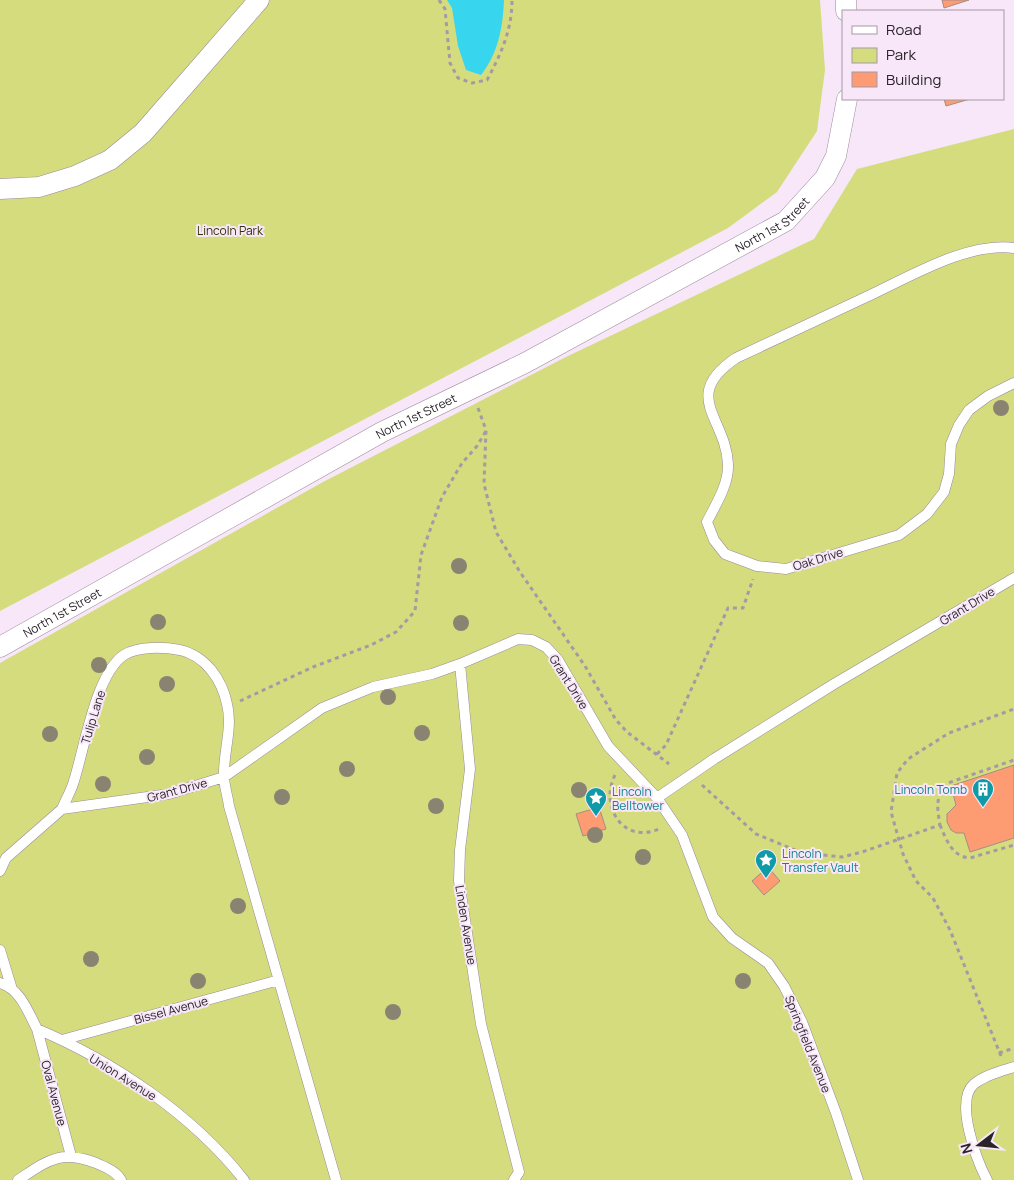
<svg xmlns="http://www.w3.org/2000/svg" width="1014" height="1180" font-family="Manrope,sans-serif">
  <rect width="100%" height="100%" fill="#f8e7f8"/>
  <path fill="#d4dc7e" d="M0,0H820L825,70L817,131L777,192L728,228L0,611Z
    M1014,129V1180H0V663L323,482L568,356L814,239L857,169Z"/>
  <path fill="#37d6ee" d="M447,0H504C503,27 498,54 481,75L466,70L458,46L452,8Z"/>
  <path fill="#fd9c73" stroke="#a38d85" d="M942,0H969L944,8Z
    M944,99H970L946,106Z
    M1014,765V838L970,852L964,833H956L951,830L947,822V814L956,805L951,786Z
    M599,807L606,829L583,836L576,814Z
    M768,867L780,881L764,895L752,881Z"/>
  <g fill="none" stroke-linecap="round" stroke-linejoin="round">
    <g stroke="#9a8a9a" stroke-width="11">
      <path id="service" d="M1014,248C965,242 908,278 864,298C821,318 779,338 736,358C680,396 726,418 728,464C729,484 716,504 707,522L714,540L725,554L757,566L786,569L899,535L927,514L944,492L949,474L951,444L959,425L969,410L988,396L1014,383
        M460,664L470,769L460,850L459,881L481,1024L519,1172L514,1180
        M657,798L714,759L834,684L1014,578
        M62,809C65,801 70,793 73,784C84,752 95,674 124,655C138,646 164,647 180,650C206,656 222,680 227,704C233,728 223,753 224,776C224,786 228,797 229,806L336,1180
        M0,871L6,858L62,809L169,794L224,777L322,708L373,687L432,674L460,664L518,639L532,640L546,647L558,660L608,746L657,798L682,835L713,917L732,938L768,963L784,986L802,1022L836,1113L858,1180
        M0,950L11,986
        M0,983C20,988 28,1012 37,1029C113,1061 193,1115 244,1180
        M37,1029L71,1156
        M62,1040L279,980
        M18,1180C47,1161 60,1149 96,1163C105,1167 116,1171 121,1180
        M987,1180C977,1161 954,1101 974,1084C985,1075 1001,1071 1014,1067"/>
    </g>
    <g stroke="#9a8a9a" stroke-width="21">
      <g id="minor">
        <path d="M846,0V11"/>
        <path d="M0,189L39,187L75,176L110,160L143,133L259,0"/>
        <path id="s1" d="M0,647L382,432L525,363L786,221L825,178L836,156L847,99"/>
      </g>
    </g>
    <path stroke="#a599a5" stroke-width="3" stroke-dasharray="4 4" stroke-linecap="butt" d="M439,0L445,9L450,63L458,78L472,83L487,80C501,54 512,30 512,0
      M478,408L486,430L484,484L496,532L520,572L585,666L616,720L627,732L669,764
      M240,701L313,667L371,645L396,632L415,611L421,555L442,497L462,463L477,446L486,431
      M657,754L666,745L728,608H743L753,579
      M615,775C599,807 624,846 661,828
      M702,785L756,834L795,850L823,855L842,857L862,852L940,825C937,808 935,795 948,783L1014,760
      M940,825C946,839 952,857 970,858L1014,845
      M999,1053L1014,1048
      M1001,1056L950,930L933,898L916,881L903,854L891,812L897,773L908,759L949,733L1014,709"/>
    <use href="#service" stroke="#fff" stroke-width="10"/>
    <use href="#minor" stroke="#fff" stroke-width="20"/>
  </g>
  <g fill="#8a8372">
    <circle cx="1001" cy="408" r="8"/>
    <circle cx="459" cy="566" r="8"/>
    <circle cx="158" cy="622" r="8"/>
    <circle cx="461" cy="623" r="8"/>
    <circle cx="99" cy="665" r="8"/>
    <circle cx="167" cy="684" r="8"/>
    <circle cx="388" cy="697" r="8"/>
    <circle cx="422" cy="733" r="8"/>
    <circle cx="50" cy="734" r="8"/>
    <circle cx="147" cy="757" r="8"/>
    <circle cx="347" cy="769" r="8"/>
    <circle cx="103" cy="784" r="8"/>
    <circle cx="579" cy="790" r="8"/>
    <circle cx="282" cy="797" r="8"/>
    <circle cx="436" cy="806" r="8"/>
    <circle cx="595" cy="835" r="8"/>
    <circle cx="643" cy="857" r="8"/>
    <circle cx="238" cy="906" r="8"/>
    <circle cx="91" cy="959" r="8"/>
    <circle cx="198" cy="981" r="8"/>
    <circle cx="743" cy="981" r="8"/>
    <circle cx="393" cy="1012" r="8"/>
  </g>
  <defs>
    <g id="building-pin" transform="scale(1.125)"><path d="M0 17L-7.5 6A9.5 9.5 0 1 1 7.5 6Z" fill="#0f9aa8" stroke="#f8e7f8"/><path d="M-4-6H4V6H1V3H-1V6H-4ZM-2.5-4.3h1.7v1.8h-1.7ZM.8-4.3h1.7v1.8H.8ZM-2.5-1h1.7V.8h-1.7ZM.8-1h1.7V.8H.8Z" fill="#fff"/></g>
    <g id="sight-pin" transform="scale(1.125)"><path d="M0 17L-7.5 6A9.5 9.5 0 1 1 7.5 6Z" fill="#0f9aa8" stroke="#f8e7f8"/><path d="M0-6L1.8-2.2L6-1.7L2.9 1.2L3.7 5.4L0 3.3L-3.7 5.4L-2.9 1.2L-6-1.7L-1.8-2.2Z" fill="#fff"/></g>
  </defs>
  <g fill-rule="evenodd">
    <use href="#building-pin" x="983" y="789"/>
    <use href="#sight-pin" x="596" y="798"/>
    <use href="#sight-pin" x="766" y="860"/>
  </g>
  <g text-anchor="middle" dominant-baseline="central" stroke-width="4" stroke-linejoin="round" paint-order="stroke">
    <g font-size="12" fill="#2a242a" stroke="#f8e7f8">
      <text stroke="none"><textPath href="#s1" startOffset="881">North 1st Street</textPath></text>
      <text stroke="none"><textPath href="#s1" startOffset="476">North 1st Street</textPath></text>
      <text transform="translate(818 559) rotate(-17)">Oak Drive</text>
      <text transform="translate(967 606) rotate(-31)">Grant Drive</text>
      <text stroke="none"><textPath href="#s1" startOffset="71">North 1st Street</textPath></text>
      <text transform="translate(569 682) rotate(58)">Grant Drive</text>
      <text transform="translate(93 717) rotate(-73)">Tulip Lane</text>
      <text transform="translate(177 790) rotate(-15)">Grant Drive</text>
      <text transform="translate(466 925) rotate(81)">Linden Avenue</text>
      <text transform="translate(171 1010) rotate(-15)">Bissel Avenue</text>
      <text transform="translate(808 1044) rotate(68)">Springfield Avenue</text>
      <text transform="translate(123 1077) rotate(32)">Union Avenue</text>
      <text transform="translate(54 1093) rotate(75)">Oval Avenue</text>
    </g>
    <g font-size="12" fill="#303204" stroke="#f8e7f8">
      <text x="230" y="230">Lincoln Park</text>
    </g>
    <g font-size="12" fill="#0d838f" stroke="#f8e7f8" text-anchor="start">
      <text x="967" y="789" text-anchor="end">Lincoln Tomb</text>
      <text x="612" y="791">Lincoln<tspan x="612" dy="14">Belltower</tspan></text>
      <text x="782" y="853">Lincoln<tspan x="782" dy="14">Transfer Vault</tspan></text>
    </g>
  </g>
  <rect x="842" y="10" width="162" height="90" fill="#f8e7f8" stroke="#a699a6"/>
  <rect x="852" y="26" width="25" height="8" fill="#ffffff" stroke="#a699a6"/>
  <text x="886" y="35" font-size="15" fill="#2a242a">Road</text>
  <rect x="852" y="48" width="25" height="15" fill="#d4dc7e" stroke="#a699a6"/>
  <text x="886" y="60" font-size="15" fill="#2a242a">Park</text>
  <rect x="852" y="72" width="25" height="15" fill="#fd9c73" stroke="#a699a6"/>
  <text x="886" y="85" font-size="15" fill="#2a242a">Building</text>
  <g transform="translate(979 1145) rotate(254)" stroke="#f8e7f8" stroke-width="4" paint-order="stroke">
  <path d="M0-4L9 19L0 12L-9 19Z" fill="#2a242a"/>
  <text y="-8" font-size="14" font-weight="bold" text-anchor="middle" fill="#2a242a">N</text>
  </g>
</svg>
